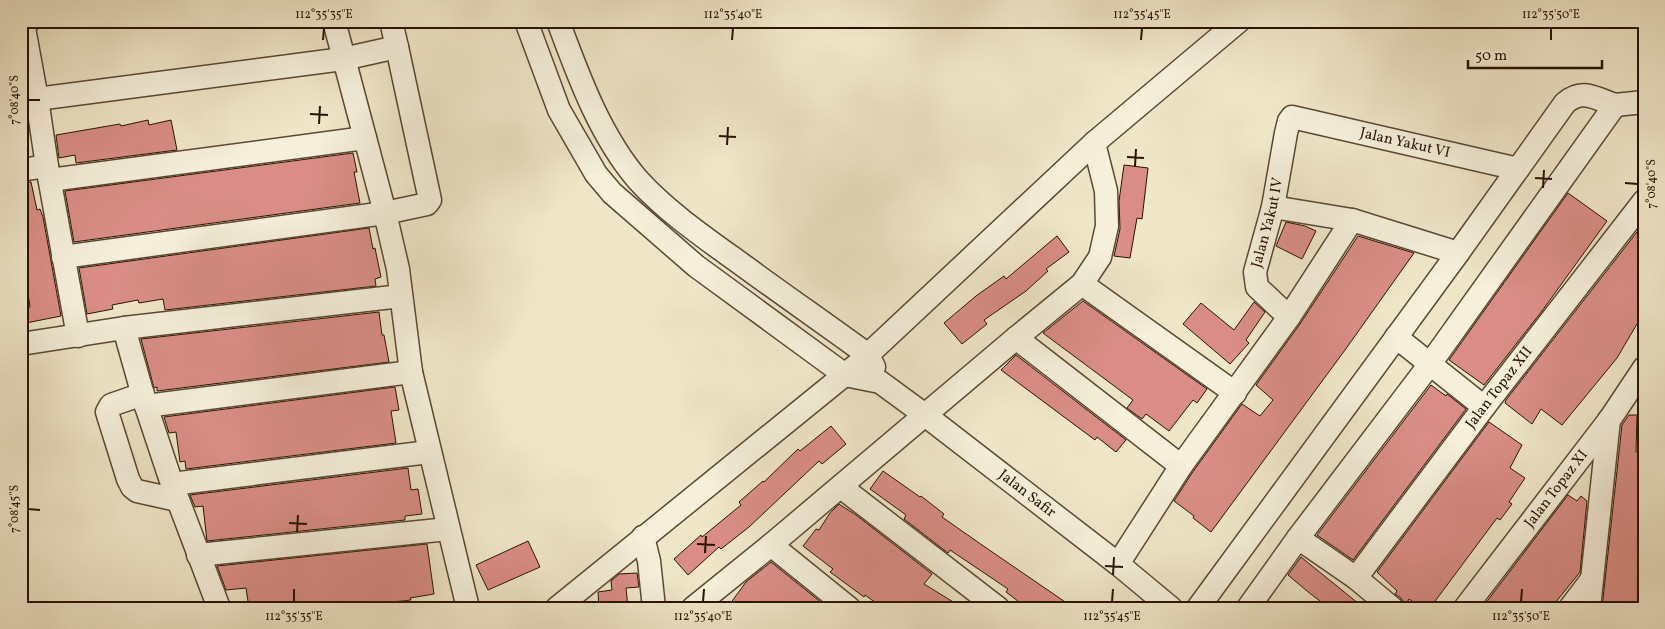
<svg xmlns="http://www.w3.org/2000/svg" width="1665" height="629" font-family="Vollkorn,serif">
  <rect width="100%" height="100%" fill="#efe6c8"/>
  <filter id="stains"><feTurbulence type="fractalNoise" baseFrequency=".004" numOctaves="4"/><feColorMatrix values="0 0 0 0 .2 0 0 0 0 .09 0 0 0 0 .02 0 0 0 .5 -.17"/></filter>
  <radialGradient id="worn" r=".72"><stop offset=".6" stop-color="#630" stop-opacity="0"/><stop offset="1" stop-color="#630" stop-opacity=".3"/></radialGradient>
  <path fill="#d98d86" stroke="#2a1300" d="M148,120L149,125L171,120L177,150L76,163L75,155L59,158L56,135L120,124L121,126Z
    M353,153L357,172H354L360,203L74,242L65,191Z
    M1124,165L1148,168L1142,219L1137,218L1130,258L1114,256L1120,229L1119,201Z
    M31,182L37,210L40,209L43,217L61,316L21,324V308L30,307L21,246V183Z
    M1568,193L1607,221L1542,311L1484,385L1449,360Z
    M1286,222L1305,226L1316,231L1302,259L1276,246Z
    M1644,223V329L1637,324L1617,358L1562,425L1541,409L1532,424L1505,403L1506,400Z
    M369,228L373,249L375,248L381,277L375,279L376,286L165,310L163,299L139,303L138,300L112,305L113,309L87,314L79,268Z
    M1057,236L1069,252L1046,269L1048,271L1026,291L984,320L987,324L962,344L944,323L976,296L1004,276L1006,279Z
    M1358,236L1414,253L1345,350L1211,532L1193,518L1194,516L1174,501L1192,473L1242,404L1260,416L1273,400L1256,385L1300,324Z
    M1083,301L1207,389L1197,403L1193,400L1169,431L1146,414L1142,419L1127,408L1133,400L1043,333Z
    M1254,302L1265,312L1246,340L1249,343L1230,364L1183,324L1201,303L1234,330Z
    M379,312L382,335H384L389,362L157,391V387L154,388L141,339Z
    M1016,355L1126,440L1116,452L1097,437L1095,440L1001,370Z
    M1431,385L1446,396L1447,394L1466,409L1353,560L1317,535Z
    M395,387L399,410L391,411L396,443L186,469L185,461L180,462L176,432L169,433L164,417Z
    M1629,415H1637L1636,452H1644V608H1602L1622,425Z
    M1489,422L1522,445L1510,468L1525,478L1509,502L1512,504L1500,520L1497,518L1430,608H1422L1409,599L1405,606L1401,598L1395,594L1397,591L1377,572Z
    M831,426L846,444L822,464L819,461L749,527L721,549L719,547L688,575L674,559L701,535L702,537L741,505L739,502L763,481L764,482L798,449L800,451Z
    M408,468L411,490L418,489L422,514L405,516V520L207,541L203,506L195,507L190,495Z
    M883,471L920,497L921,496L944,514L942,517L982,545L1074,608H1027L1006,592L1008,589L950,550L948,553L904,519L906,515L870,489Z
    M1568,495L1577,501L1581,496L1587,501L1580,572L1551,608H1482Z
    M839,504L856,515L932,574L924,584L963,608H883L865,595L864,597L830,572L833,569L803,546L816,529L819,530L830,513Z
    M528,541L540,567L488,590L476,565Z
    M427,544L434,594L410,598L411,600L374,604V603L340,608H249L246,588L226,590L217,566Z
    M1301,557L1364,608H1329L1307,591L1288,575Z
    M771,562L828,608H727L746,582Z
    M637,573L639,587L626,588L628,608H599L598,592L612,590L611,581L619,574Z"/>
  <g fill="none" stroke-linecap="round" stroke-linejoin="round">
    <g stroke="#5b4832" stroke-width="25">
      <g id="minor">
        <path d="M29,21L25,24L24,28L37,99L47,166L78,336"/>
        <path d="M334,21L385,213L398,269L411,372L468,608"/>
        <path id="s1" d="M526,21L559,110L596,174L612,193L696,266L845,375L880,382L925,415L1118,564L1171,608"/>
        <path d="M558,21C578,75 600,136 638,180C668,213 708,240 744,266C785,296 827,325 868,355L874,367"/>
        <path d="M37,99L343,59L397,47L391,21"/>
        <path d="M1615,105L1644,102"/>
        <path d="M21,170L47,166"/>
        <path d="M50,180L365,138"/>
        <path d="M1273,207L1352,220L1458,253"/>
        <path d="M63,257L385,213L427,204L430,200L397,47"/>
        <path d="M1082,284L1235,393"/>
        <path id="s2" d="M1289,317L1257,287L1255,272L1273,207L1286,133L1289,121L1292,117L1518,169"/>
        <path d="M124,328L146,406L172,484L219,608"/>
        <path d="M1396,337L1484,407"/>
        <path d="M1016,338L1181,466"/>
        <path d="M21,344L124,328L401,296"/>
        <path d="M143,394L111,405L107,412L128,479L132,487L137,491L177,500"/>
        <path d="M146,406L411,372"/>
        <path d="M172,484L429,452"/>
        <path d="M841,487L998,608"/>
        <path d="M643,537L649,561L654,608"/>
        <path d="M1298,538L1356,578L1392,608"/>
        <path d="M771,545L849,608"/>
        <path d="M198,555L448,529"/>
        <path d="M1118,564L1181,466L1289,317L1352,220"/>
        <path id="s3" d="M1356,578L1484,407L1644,201"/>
        <path d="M557,608L858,364L1094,143L1239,21"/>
        <path d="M693,608L771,545L1016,338L1082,284L1100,257L1107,226L1106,191L1094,143"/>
        <path d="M1198,608L1458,253L1565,103C1582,88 1595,98 1615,105L1430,364L1298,538L1248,608"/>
        <path id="s4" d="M1465,608L1610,419L1644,368"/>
        <path d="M1570,608L1592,579"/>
        <path d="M1589,608L1609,420"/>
      </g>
    </g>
    <use href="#minor" stroke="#f5efdb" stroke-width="22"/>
  </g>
  <path fill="none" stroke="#2a1300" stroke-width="2" d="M323,40L324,28M732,40L733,28M1141,40L1142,28M1551,40V28M28,100H40M310,114L328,115M319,124L320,106M719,136L736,137M727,145L728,127M1127,157L1144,158M1135,166L1136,149M1535,178L1552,179M1625,183L1638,184M1543,188L1544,170M28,509L40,510M289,523L307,524M297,532L298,515M697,544L715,545M705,553L706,536M1105,566L1123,567M1113,575L1114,557M294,602V589M703,602L704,589M1112,602L1113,589M1521,602L1522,589"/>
  <g text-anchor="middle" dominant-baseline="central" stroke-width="5" stroke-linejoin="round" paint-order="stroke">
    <g font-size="15" fill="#2a1300" stroke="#f5efdb">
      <text stroke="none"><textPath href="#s2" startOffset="335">Jalan Yakut VI</textPath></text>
      <text stroke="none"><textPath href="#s2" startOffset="110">Jalan Yakut IV</textPath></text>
      <text stroke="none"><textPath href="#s3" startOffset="238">Jalan Topaz XII</textPath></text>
      <text stroke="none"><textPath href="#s4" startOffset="150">Jalan Topaz XI</textPath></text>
      <text stroke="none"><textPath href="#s1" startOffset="710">Jalan Safir</textPath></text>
    </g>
  </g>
  <rect width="1665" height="629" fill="none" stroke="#efe6c8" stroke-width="55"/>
  <path d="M1468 60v8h134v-8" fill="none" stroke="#2a1300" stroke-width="2.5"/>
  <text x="1475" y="60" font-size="15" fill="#2a1300" stroke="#f5efdb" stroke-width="4" paint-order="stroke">50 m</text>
  <rect x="28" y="28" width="1610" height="574" fill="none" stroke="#2a1300" stroke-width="2"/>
  <g font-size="12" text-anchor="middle" fill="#2a1300">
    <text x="324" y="18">112°35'35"E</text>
    <text x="733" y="18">112°35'40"E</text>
    <text x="1142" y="18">112°35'45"E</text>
    <text x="1551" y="18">112°35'50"E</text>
    <text transform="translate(14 100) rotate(-90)" y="4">7°08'40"S</text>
    <text transform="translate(1651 184) rotate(-90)" y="4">7°08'40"S</text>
    <text transform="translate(14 509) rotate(-90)" y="4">7°08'45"S</text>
    <text x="294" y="620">112°35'35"E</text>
    <text x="703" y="620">112°35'40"E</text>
    <text x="1112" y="620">112°35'45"E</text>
    <text x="1521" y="620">112°35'50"E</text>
  </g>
  <rect width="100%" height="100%" filter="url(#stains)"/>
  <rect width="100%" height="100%" fill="url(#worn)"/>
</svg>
